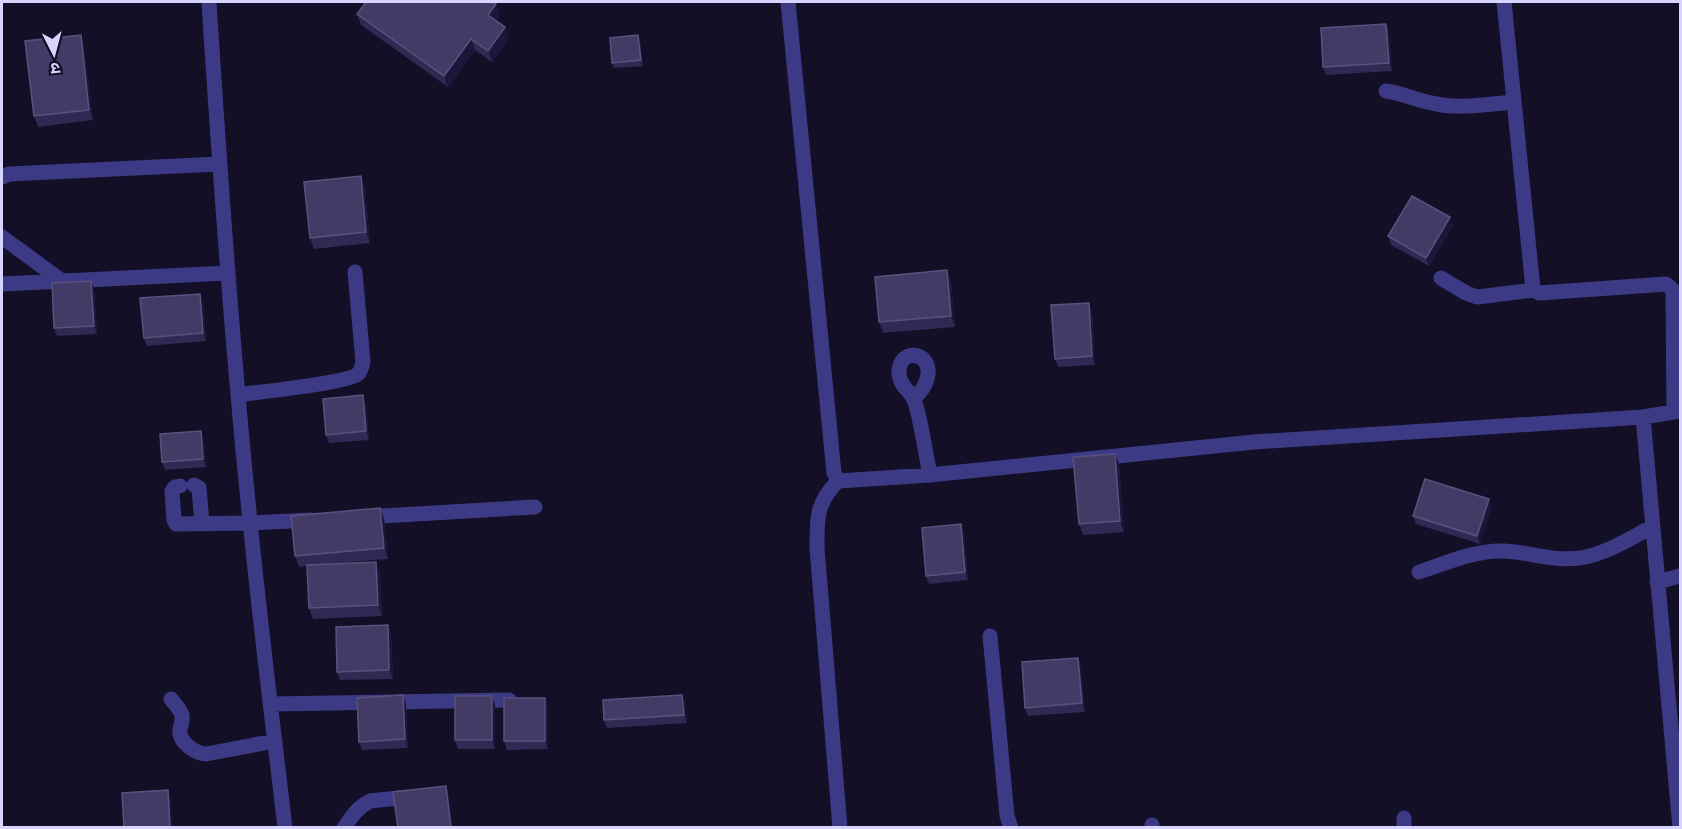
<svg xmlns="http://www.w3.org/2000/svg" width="1682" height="829" font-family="'Roboto Condensed','Noto Sans Devanagari',sans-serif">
  <rect width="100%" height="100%" fill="#130f26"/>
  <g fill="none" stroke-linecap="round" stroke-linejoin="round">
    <path stroke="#3d3a85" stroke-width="15" d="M209,2C220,175 232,348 250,521C260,623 273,725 285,828
      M788,2L834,473L838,481
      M1504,2L1533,289L1539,293L1666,284L1672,289L1673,293L1674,412
      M1386,91C1402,93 1416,100 1432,103C1458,110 1487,104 1514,102
      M2,177L9,174L219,164
      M2,237L62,281
      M1441,278L1466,293L1477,297L1534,290
      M2,284L228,273
      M238,395C257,392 348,383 358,374C361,371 362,366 363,362L355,272
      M914,398C920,393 925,387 927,379C935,352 898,345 899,374C900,388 912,391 915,402C922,425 925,451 930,475
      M1643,417L1680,828
      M194,485L199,488L202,524
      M180,486L175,487L172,491L174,520L176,524L250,523L311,520
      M365,517L535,507
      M1419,572C1446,563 1475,550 1503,551C1533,552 1554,563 1585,557C1607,553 1632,537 1652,527
      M1657,582L1680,576
      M990,636L1007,816L1011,828
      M171,699C175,704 180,709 182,715C183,721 181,724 180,729C178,742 195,753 206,754L275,741
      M271,704L509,700
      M1404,818V828
      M1152,825V828
      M344,828C351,817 358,807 370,801L408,797
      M840,828L817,548C817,518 816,503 838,481L930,475L1254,442L1643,417L1680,411"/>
  </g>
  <path fill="#312854" d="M425,2L496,4L500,15L496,20L505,27L509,38L492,62L475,50L448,87L361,25L357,14Z
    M1386,24L1389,32L1392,71L1326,75L1323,67Z
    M81,35L84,46L93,120L38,127L34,116Z
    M640,41L643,66L614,68L612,63Z
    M365,187L370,243L314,249L310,238Z
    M1450,217L1453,226L1429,266L1391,245L1388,236Z
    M91,281L94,289L97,334L57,336L54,328Z
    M951,281L955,327L883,333L879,322Z
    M203,302L206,341L147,346L144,338Z
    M1092,311L1095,365L1058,367L1055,359Z
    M366,404L369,440L329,443L326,435Z
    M204,439L206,467L165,470L162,462Z
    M1115,454L1119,464L1124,532L1083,535L1079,524Z
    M1492,507L1480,544L1416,524L1413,516Z
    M384,519L388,559L325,564L380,573L382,616L313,619L309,608L307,566L299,567L295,556Z
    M964,532L968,580L929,584L926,576Z
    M388,625L391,634L393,679L340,680L337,672Z
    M1078,658L1081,666L1085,712L1028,716L1025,708Z
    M682,695L685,703L687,723L607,728L604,720Z
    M406,704L408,748L362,750L359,742Z
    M495,705V749H458L455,740Z
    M548,706V749L507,750L504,741Z"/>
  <path fill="#1d163a" d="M496,4L500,15L492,26L488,15Z
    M1386,24L1389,32L1392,71L1389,63Z
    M505,27L509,38L492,62L488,51Z
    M81,35L84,46L93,120L89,110Z
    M638,35L640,41L643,66L641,60Z
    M471,39L475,50L448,87L444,76Z
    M361,176L365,187L370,243L366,232Z
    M1450,217L1453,226L1429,266L1426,258Z
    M947,270L951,281L955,327L951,316Z
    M91,281L94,289L97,334L94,326Z
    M200,294L203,302L206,341L203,333Z
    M1089,303L1092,311L1095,365L1092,356Z
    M363,395L366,404L369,440L366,431Z
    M201,431L204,439L206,467L203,459Z
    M1115,454L1119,464L1124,532L1120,521Z
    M1489,499L1492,507L1480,544L1477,536Z
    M380,508L384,519L388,559L384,548Z
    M961,524L964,532L968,580L965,572Z
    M376,562L380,573L382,616L378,605Z
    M388,625L391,634L393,679L389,670Z
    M1078,658L1081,666L1085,712L1082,703Z
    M403,695L406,704L408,748L405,739Z
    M682,695L685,703L687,723L684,715Z
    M492,696L495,705V749L492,740Z
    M545,698L548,706V749L545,741Z
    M446,786L449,794L453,828H451Z
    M168,790L171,798L172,828H170Z"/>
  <path fill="#433a66" stroke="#5a527e" stroke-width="1.5" d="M366,2H492L496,4L488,15L505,27L488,51L471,39L444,76L357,14Z
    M1386,24L1389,63L1323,67L1321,28Z
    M81,35L89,110L34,116L25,41Z
    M638,35L641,60L612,63L610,38Z
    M361,176L366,232L310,238L304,182Z
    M1412,196L1450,217L1426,258L1388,236Z
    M947,270L951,316L879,322L875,277Z
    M91,281L94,326L54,328L52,283Z
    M200,294L203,333L144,338L140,298Z
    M1089,303L1092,356L1055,359L1051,305Z
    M363,395L366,431L326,435L323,399Z
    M201,431L203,459L162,462L160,434Z
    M1115,454L1120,521L1079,524L1073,457Z
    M1425,479L1489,499L1477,536L1413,516Z
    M380,508L384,548L295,556L291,516Z
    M961,524L965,572L926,576L922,528Z
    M376,562L378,605L309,608L307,565Z
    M388,625L389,670L337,672L336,627Z
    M1078,658L1082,703L1025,708L1022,662Z
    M403,695L405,739L359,742L357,698Z
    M682,695L684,715L604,720L603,700Z
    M455,696H492V740H455Z
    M504,698H545V741H504Z
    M446,786L451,828H398L393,792Z
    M168,790L170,828H124L122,793Z"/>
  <rect width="1682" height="829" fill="none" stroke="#d9d4ff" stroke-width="6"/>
  <g transform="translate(54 54) rotate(174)" stroke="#130f26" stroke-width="4.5" paint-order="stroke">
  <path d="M0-4.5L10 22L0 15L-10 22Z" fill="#d9d4ff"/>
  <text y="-9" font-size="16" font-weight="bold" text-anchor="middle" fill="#d9d4ff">उ</text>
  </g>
</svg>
